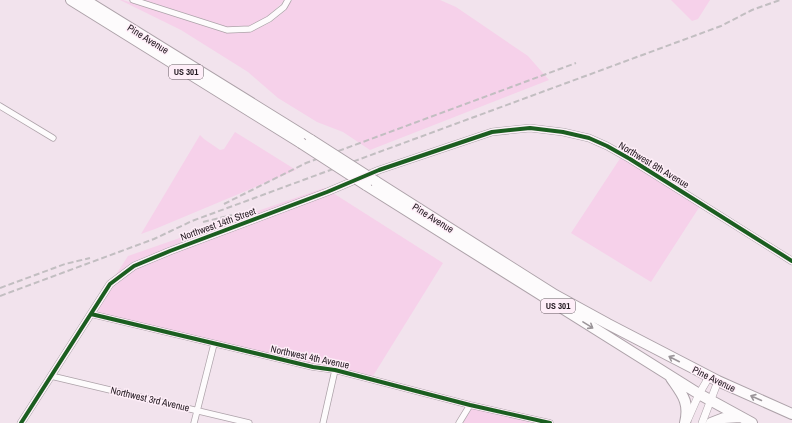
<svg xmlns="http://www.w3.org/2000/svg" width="792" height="423" font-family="'Archivo Narrow',sans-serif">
  <rect width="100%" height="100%" fill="#f2e3ed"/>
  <path fill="#f6d1ea" d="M120,0H123L228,33L251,32L271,22L285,11L292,0H440L456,7L528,56L549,80L370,150L343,132L317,122L278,98L248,72L181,30Z
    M143,0H284L281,4L267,17L249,26L227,27Z
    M671,0H710L698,19L692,21Z
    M235,132L296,170L155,229L141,234L200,135L204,139L220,150L224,149Z
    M621,157L700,206L651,282L571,233Z
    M324,188L326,189L115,276L128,256Z
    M333,193L443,263L373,376L332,366L313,364L96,312L113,287L136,269L172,254Z
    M472,408L534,423H463Z"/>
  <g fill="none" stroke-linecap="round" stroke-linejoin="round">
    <g stroke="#ada2a9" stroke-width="7">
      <path id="street" d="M133,0L227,30L250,29L269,19L284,7L288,0
        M0,106L53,138
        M91,314L313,367L335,370L470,405L550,423
        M51,376L249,423
        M194,423L214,344
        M323,423L335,370
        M459,423L470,405"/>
    </g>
    <g stroke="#ada2a9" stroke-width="8">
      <path id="secondary" d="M688,419L699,394L709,377
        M21,423L110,284L134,266L170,251L327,192L379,170L492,132L530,128L563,132L589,138L607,146L630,159L792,261
        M702,423L718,381"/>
    </g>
    <g stroke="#ada2a9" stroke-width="12">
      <path id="highway" d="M71,0L301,143
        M85,0L311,140
        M375,181L555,295L608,324L718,381L792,414
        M366,185L699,394L752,423
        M671,378C682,394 690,402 685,423
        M711,423L724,418L740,417"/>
    </g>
    <use href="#street" stroke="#fdfbfc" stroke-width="5.5"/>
    <use href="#secondary" stroke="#fdfbfc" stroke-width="7"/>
    <use href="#highway" stroke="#fdfbfc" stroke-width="10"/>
    <path stroke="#c2bec1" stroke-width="2" stroke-dasharray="6 3" stroke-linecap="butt" d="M224,204L306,163L576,63
      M203,222L232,215
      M0,288L65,264L90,258
      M0,296L154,239L192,221L721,26L752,10L780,0"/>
    <g stroke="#ada2a9" stroke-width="12" stroke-linecap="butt">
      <path id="highway-bridge" d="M311,140L375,181
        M301,143L366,185"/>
    </g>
    <use href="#highway-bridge" stroke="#fdfbfc" stroke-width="10"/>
    <g stroke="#feeef8" stroke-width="6">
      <path id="cycleway" d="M91,314L313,367L335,370L470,405L550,423
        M21,423L110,284L134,266L170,251L327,192L379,170L492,132L530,128L563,132L589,138L607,146L630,159L792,261"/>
    </g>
    <use href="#cycleway" stroke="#1b5e20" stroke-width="4"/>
  </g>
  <defs><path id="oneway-shaft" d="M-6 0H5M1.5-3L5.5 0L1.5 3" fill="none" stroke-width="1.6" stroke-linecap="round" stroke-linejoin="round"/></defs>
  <g stroke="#9b9599">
    <use href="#oneway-shaft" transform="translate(588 325) rotate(32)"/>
    <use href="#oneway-shaft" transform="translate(674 359) rotate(-153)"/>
    <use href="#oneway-shaft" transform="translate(756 398) rotate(-156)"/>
  </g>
  <g text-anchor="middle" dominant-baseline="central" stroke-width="3" stroke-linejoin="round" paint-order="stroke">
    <g fill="#feeef8" stroke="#655961" stroke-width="1">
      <rect x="169" y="65" width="34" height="14" rx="3"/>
      <rect x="541" y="299" width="34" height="14" rx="3"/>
    </g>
    <g font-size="9" font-weight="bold" fill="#231920">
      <text x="186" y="72">US 301</text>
      <text x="558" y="306">US 301</text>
    </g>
    <g font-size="10" fill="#231920" stroke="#feeef8">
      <text transform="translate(148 39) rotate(32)">Pine Avenue</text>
      <text transform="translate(654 165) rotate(31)">Northwest 8th Avenue</text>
      <text transform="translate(433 218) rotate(32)">Pine Avenue</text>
      <text transform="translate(218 224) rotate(-20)">Northwest 14th Street</text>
      <text transform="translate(310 357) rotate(12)">Northwest 4th Avenue</text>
      <text transform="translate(714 379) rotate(26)">Pine Avenue</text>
      <text transform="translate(150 399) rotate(13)">Northwest 3rd Avenue</text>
    </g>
  </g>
</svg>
